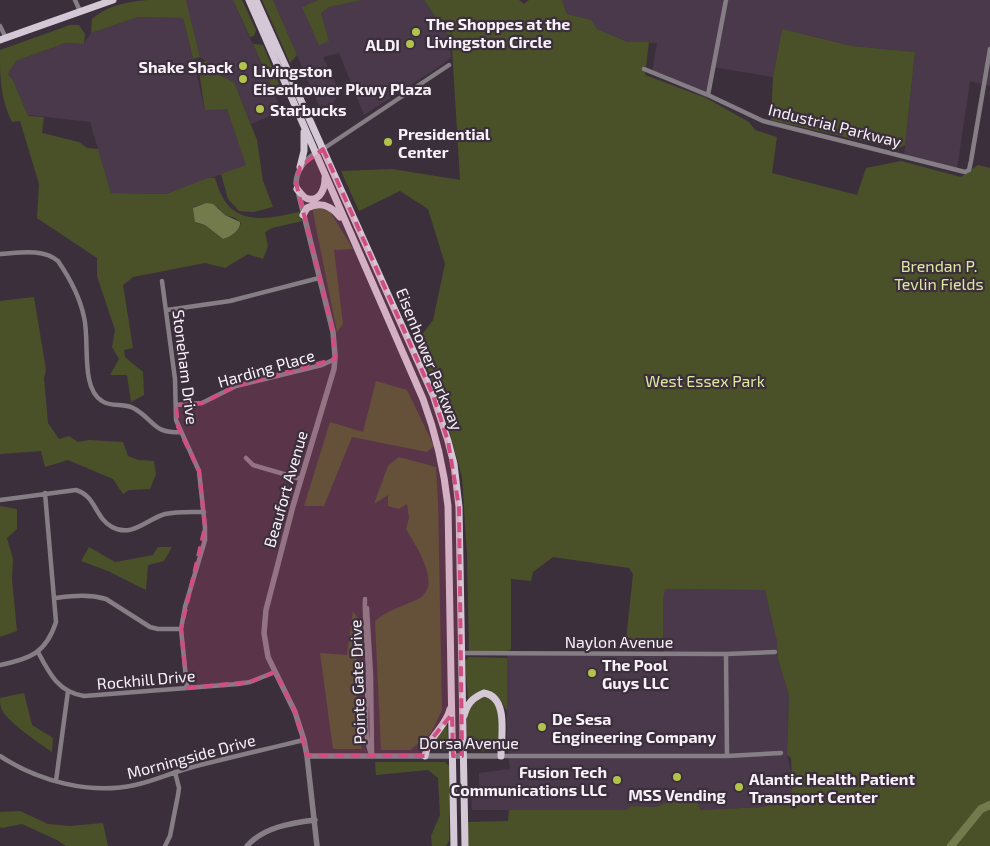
<svg xmlns="http://www.w3.org/2000/svg" width="990" height="846" font-family="'Exo 2',sans-serif">
  <rect width="100%" height="100%" fill="#3c2f3c"/>
  <path fill="#4a394b" d="M186,0H233L282,111L251,124L234,82L217,74L206,61L200,57Z
    M273,0H318L302,7L329,41L321,13L328,7L362,0H424L450,38L451,57L443,64L364,115L339,53L323,57L340,93L331,105L319,106Z
    M562,0H990V86L970,81L957,169L904,155L915,52L852,46L782,29L773,77L712,67L706,98L652,73L657,43L629,42L597,29L590,20L567,14Z
    M138,17L183,18L205,109H227L247,165L166,194L111,193L90,122L30,115L28,116L13,80L8,74L16,61L65,43L84,44L91,33Z
    M665,589L765,590L778,642V659L789,696L787,755L794,784L790,798L763,807L700,810L676,799L656,807L631,806L611,827L603,810H472L471,788H479V773L510,769L507,744V653H664L662,606Z"/>
  <path fill="#4a5128" fill-rule="evenodd" d="M148,0H186L200,57L193,59L183,18L138,17L91,33L92,19C108,5 127,2 148,0Z
    M233,0H242L256,30L254,36L250,37Z
    M262,0H273L297,55L290,63Z
    M318,0H362L329,7L321,13L329,41L319,45L302,7Z
    M424,0H519L524,4L529,0H562L567,14L591,20L597,29L628,42H649L645,75L706,98L749,122L755,130L777,137L772,173L857,195L866,168L901,161L961,177L978,165L990,168V846H468V822L508,821L509,810H627L631,806L656,807L676,799L696,798L700,810L763,807L790,798L794,781L792,780L791,758L787,755L789,696L778,659L777,641L765,590L665,589L663,601V650H625L633,574L629,568L553,557L533,572L531,581L511,579V649L505,654H469L467,555L462,477L442,404L416,343L433,320L445,264L428,209L400,191L359,211L341,171L392,169L460,180L451,31L450,38Z
    M70,25H79L85,34L84,44L65,43L16,61L8,74L13,80L28,116L44,117L42,133L79,142L87,148L98,149L111,193L166,194L208,178H215C217,184 219,191 222,196C237,227 273,218 299,212L302,221L272,228L265,232L268,246L263,259L248,254L225,268L205,263L133,277L123,285L133,348L124,350L125,357L143,372L144,395L131,402L127,375H110L119,359L112,347L115,330L97,276V258L37,218L39,184L20,121L12,122C0,96 0,78 0,50ZM203,204L217,207L225,215L235,218L241,223C238,232 232,236 223,239L205,225L196,223L194,207Z
    M782,29L852,46L915,52L905,145L897,149L771,120L773,77Z
    M253,44L263,45L279,84L272,88Z
    M206,61L217,74L234,82L257,140L263,181L273,207L253,212L239,211L228,199L221,174L246,165L227,109L205,110L198,65Z
    M312,207L329,210L353,249L334,250L343,324L337,332Z
    M34,297L46,370L44,378L48,423L59,439L69,436L78,442L89,440L123,442L128,456L138,460L154,461L156,474L150,489L129,490L123,494L113,479L68,460L45,467L41,451L0,454V301Z
    M376,381L407,390L434,446L427,452L352,437L324,506H304L330,422L363,432Z
    M399,457L436,467L438,502L442,710L431,733L410,750H381L375,621C387,610 404,606 418,599C444,586 415,545 406,529L409,518L407,504L399,509L388,506V495L374,504L388,466Z
    M0,506L17,509V529L7,538L13,559L12,579L17,631L0,637Z
    M89,547L115,562L153,555L158,547H172L164,561L148,565L146,590L108,571L81,561Z
    M353,611L357,617V729L362,749H333L320,653L347,655Z
    M469,657L507,658V711C500,698 497,693 481,691L468,699L465,661Z
    M24,693L32,725L53,738L52,752C38,742 10,724 2,710C0,706 0,702 0,698Z
    M486,696C505,707 500,728 500,747L495,751H474L467,748C467,728 462,701 486,696Z
    M447,724L449,751H432V744Z
    M375,762H445L450,767L449,841L446,846H432L431,836L440,815L438,778L428,770L376,775Z
    M20,811L48,824L70,826L103,823L108,846H66L57,840L22,824L2,828L0,827V812Z"/>
  <path fill="#737b4d" d="M206,203L213,204L225,215L240,222C241,230 231,237 223,239L205,225L195,222L193,208Z"/>
  <g fill="none" stroke-linecap="round" stroke-linejoin="round">
    <path stroke="#737b4d" stroke-width="8" d="M951,846L981,809L990,805"/>
    <path stroke="#857e85" stroke-width="4.5" d="M75,0L80,11
      M0,26L6,38
      M644,69L708,95L763,121L965,172L969,170L971,161L990,49
      M708,95L726,0
      M323,149L449,65
      M0,254C19,253 42,248 58,261C69,277 80,298 84,317C90,340 80,388 102,401C112,408 125,402 135,409C155,421 154,434 181,432
      M162,281L175,379L176,420L199,471L205,527V540L185,607L181,629L187,688
      M167,310L230,301L319,278
      M176,405L202,403L236,386L322,365L335,359
      M246,458L253,465L301,479
      M0,500L76,490C96,496 95,518 112,527C132,538 147,519 165,514C178,511 191,512 204,512
      M55,598C73,596 88,594 106,599L150,627L158,629H181
      M365,599C364,625 368,650 368,676C368,698 362,737 372,756
      M367,608L371,675L372,755
      M38,652C49,673 58,692 84,696L238,684L250,682L275,672
      M462,653L726,654L775,652
      M726,654L727,756
      M0,665C30,659 46,653 56,622L45,493
      M0,756C38,781 90,795 135,785C153,781 171,773 189,768C227,758 266,749 304,740
      M501,756H727L781,753
      M56,781L68,691
      M165,846L170,836L178,795L179,788L175,772"/>
    <path stroke="#857e85" stroke-width="5.5" d="M307,756H501
      M247,846C264,827 291,823 315,820
      M317,846L307,756L304,740L295,712L268,657L264,633L266,610L293,506L334,369L335,356L333,332L296,183C297,168 306,159 319,151"/>
    <path stroke="#d5c8d6" stroke-width="7" d="M249,0L423,399C436,434 444,469 448,506L454,846
      M256,0L433,395L448,441L454,464L459,507L465,846
      M0,40L113,0
      M300,167L304,151V132
      M297,189C300,192 304,199 309,199C321,201 325,187 325,178
      M303,215L307,208C321,201 331,206 340,217
      M464,716C467,704 472,698 484,693C509,697 501,737 501,756
      M425,756C428,737 446,727 450,709"/>
  </g>
  <path fill="#d04e82" fill-opacity="0.2" stroke="#d04e82" stroke-width="4" stroke-dasharray="10 6" stroke-linejoin="round" d="M323,149L433,395L448,441L459,507L462,756H453L452,714L430,741L425,756H307L295,712L275,672L250,682L187,688L181,629L205,527L199,471L178,427L176,405L202,403L236,386L335,359L333,332L296,183L300,167Z"/>
  <g fill="#b2c34c" stroke="#3c2f3c" stroke-width="2">
    <circle cx="416" cy="32" r="5"/>
    <circle cx="410" cy="44" r="5"/>
    <circle cx="243" cy="66" r="5"/>
    <circle cx="243" cy="79" r="5"/>
    <circle cx="260" cy="109" r="5"/>
    <circle cx="388" cy="142" r="5"/>
    <circle cx="592" cy="673" r="5"/>
    <circle cx="542" cy="727" r="5"/>
    <circle cx="677" cy="777" r="5"/>
    <circle cx="617" cy="780" r="5"/>
    <circle cx="739" cy="787" r="5"/>
  </g>
  <g text-anchor="middle" dominant-baseline="central" stroke-width="4.5" stroke-linejoin="round" paint-order="stroke">
    <g font-size="16" font-weight="bold" fill="#f9f1f9" stroke="#3c2f3c" text-anchor="start">
      <text x="426" y="23">The Shoppes at the<tspan x="426" dy="18">Livingston Circle</tspan></text>
      <text x="400" y="44" text-anchor="end">ALDI</text>
      <text x="233" y="66" text-anchor="end">Shake Shack</text>
      <text x="253" y="70">Livingston<tspan x="253" dy="18">Eisenhower Pkwy Plaza</tspan></text>
      <text x="270" y="109">Starbucks</text>
      <text x="398" y="133">Presidential<tspan x="398" dy="18">Center</tspan></text>
      <text x="602" y="664">The Pool<tspan x="602" dy="18">Guys LLC</tspan></text>
      <text x="552" y="718">De Sesa<tspan x="552" dy="18">Engineering Company</tspan></text>
      <text x="607" y="771" text-anchor="end">Fusion Tech<tspan x="607" dy="18">Communications LLC</tspan></text>
      <text x="749" y="778">Alantic Health Patient<tspan x="749" dy="18">Transport Center</tspan></text>
      <text x="677" y="794" text-anchor="middle">MSS Vending</text>
    </g>
    <g font-size="16" fill="#f9f1f9" stroke="#3c2f3c">
      <text transform="translate(835 125) rotate(14)">Industrial Parkway</text>
      <text transform="translate(430 359) rotate(68)">Eisenhower Parkway</text>
      <text transform="translate(186 367) rotate(83)">Stoneham Drive</text>
      <text transform="translate(266 368) rotate(-16)">Harding Place</text>
      <text transform="translate(285 489) rotate(-74)">Beaufort Avenue</text>
      <text x="619" y="641">Naylon Avenue</text>
      <text transform="translate(146 679) rotate(-5)">Rockhill Drive</text>
      <text transform="translate(357 682) rotate(-92)">Pointe Gate Drive</text>
      <text x="469" y="742">Dorsa Avenue</text>
      <text transform="translate(191 756) rotate(-15)">Morningside Drive</text>
    </g>
    <g font-size="16" fill="#dce99e" stroke="#3c2f3c">
      <text x="939" y="265">Brendan P.<tspan x="939" dy="18">Tevlin Fields</tspan></text>
      <text x="705" y="380">West Essex Park</text>
    </g>
  </g>
</svg>
